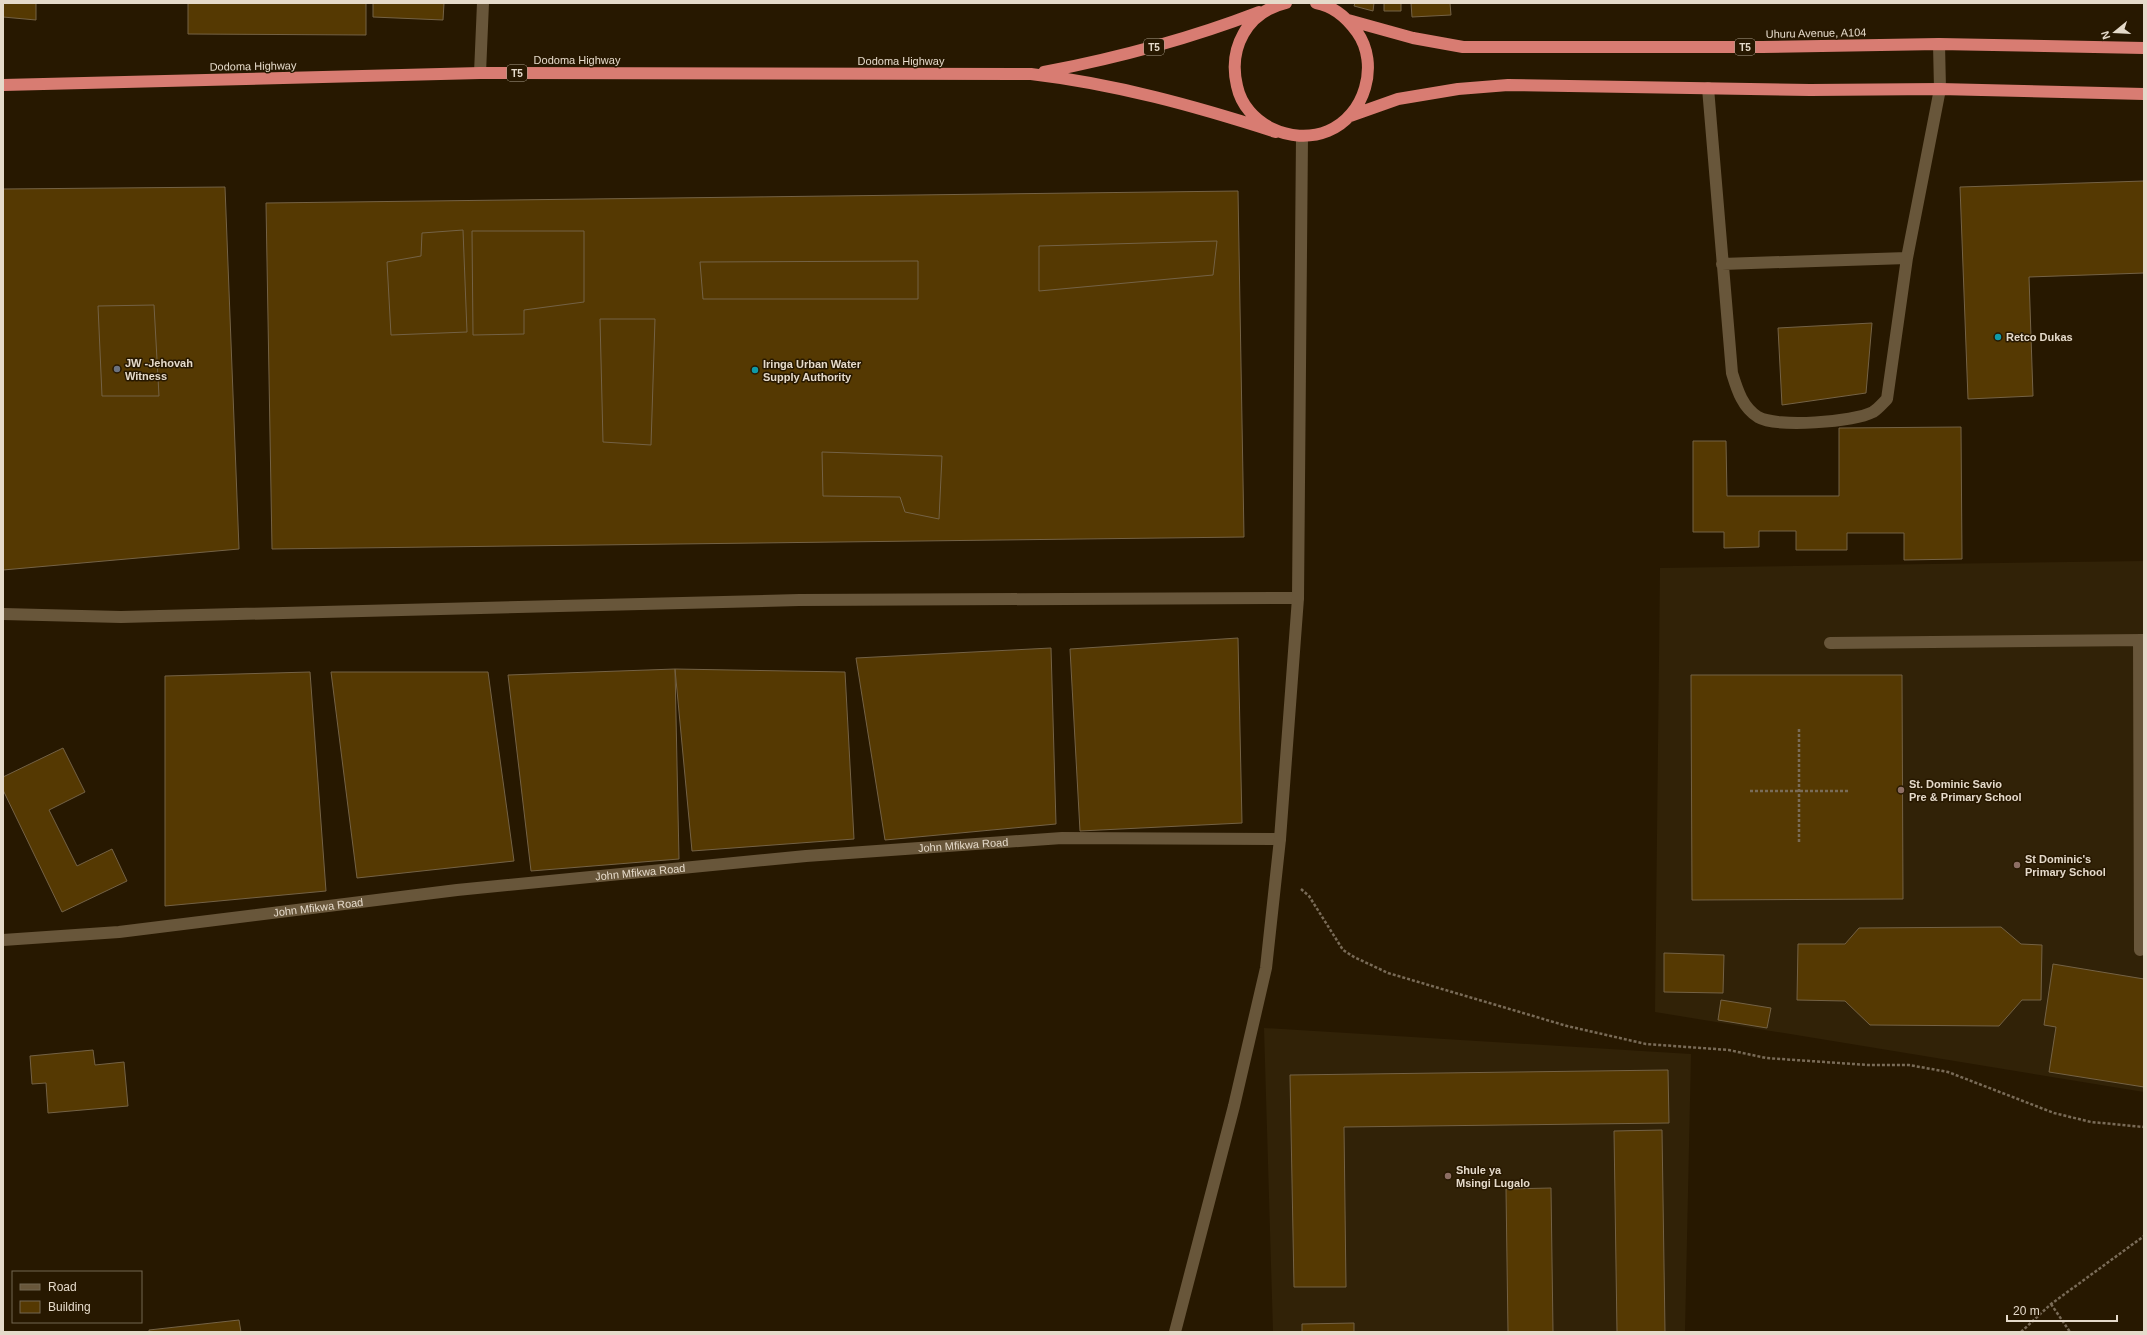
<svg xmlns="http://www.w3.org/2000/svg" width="2147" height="1335" font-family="Helvetica,sans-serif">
  <rect width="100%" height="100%" fill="#271800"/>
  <path fill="#312207" d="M2144,561V1092L1655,1012L1660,568Z
    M1264,1028L1691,1054L1685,1332H1273Z"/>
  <path fill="#553902" stroke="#746245" d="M3,3H36V20L3,17Z
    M188,3H366V35L188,34Z
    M373,3H444L443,20L373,17Z
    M1355,3H1374L1373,11L1354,6Z
    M1384,3H1401V11H1384Z
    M1411,3H1450L1451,15L1412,17Z
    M2144,181V273L2029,277L2033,396L1968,399L1960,187Z
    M225,187L239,549L3,570V189Z
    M1238,191L1244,537L272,549L266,203Z
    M463,230L467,332L391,335L387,262L421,256L422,233Z
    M472,231H584V302L524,310V334L473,335Z
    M1217,241L1213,275L1039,291V246Z
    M918,261V299H703L700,262Z
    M154,305L159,396H102L98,306Z
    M600,319H655L651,445L603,442Z
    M1872,323L1866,393L1782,405L1778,328Z
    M1961,427L1962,559L1904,560V533H1847V550H1796V531H1759V547L1724,548V532H1693V441H1726L1727,496H1839V428Z
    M822,452L942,456L939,519L905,512L900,497L823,496Z
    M1238,638L1242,823L1080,831L1070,649Z
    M1051,648L1056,824L885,840L856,658Z
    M675,669L845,672L854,839L692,851Z
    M675,669L679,859L531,871L508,675Z
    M310,672L326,891L165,906V676Z
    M331,672H488L514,861L357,878Z
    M1691,675H1902L1903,899L1692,900Z
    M63,748L85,792L49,810L77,866L112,849L127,881L62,912L3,790V777Z
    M2001,927L2021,944L2042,945L2041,1000H2022L1999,1026L1870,1025L1845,1001L1797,1000L1798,944H1845L1859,928Z
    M1664,953L1724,955L1723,993L1664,992Z
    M2053,964L2144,979V1087L2049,1072L2056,1027L2044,1025Z
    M1721,1000L1771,1008L1767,1028L1718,1020Z
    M93,1050L95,1065L124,1062L128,1106L48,1113L46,1083L32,1084L30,1056Z
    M1668,1070L1669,1123L1344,1127L1346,1287H1294L1290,1075Z
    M1662,1130L1665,1332H1617L1614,1131Z
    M1551,1188L1553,1332H1508L1506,1189Z
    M239,1320L241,1332H149V1330Z
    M1354,1323V1332H1302V1324Z"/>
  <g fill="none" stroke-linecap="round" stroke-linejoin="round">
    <path stroke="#796b57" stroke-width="2.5" stroke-dasharray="3 2" stroke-linecap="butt" d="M1799,729V843
      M1750,791H1850
      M1301,889L1309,896L1343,950L1354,957L1388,973L1567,1026L1646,1044L1729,1050L1766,1058L1868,1065H1909L1948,1072L2054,1113L2091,1122L2144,1127
      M2051,1304L2070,1332
      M2021,1332L2051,1304L2144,1236"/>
    <path stroke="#68563a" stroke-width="12" d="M1708,88L1732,373C1737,389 1742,407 1758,417C1777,428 1853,422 1873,412C1878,409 1883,403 1887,399L1907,258L1940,89L1939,44
      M1722,264L1907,258
      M2139,640L2140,950
      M1830,643L2144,640"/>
    <g stroke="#68563a" stroke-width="12">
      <path d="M480,73L483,3"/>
      <path d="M3,614L121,617L799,600L1298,598"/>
      <path id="s1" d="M3,940L119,932L457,890L806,856L1062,838L1280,839"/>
      <path d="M1175,1332L1234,1106L1266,968L1280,839L1298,598L1302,136"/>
    </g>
    <path stroke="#d87c72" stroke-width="12" d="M1286,3C1247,12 1228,48 1237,86C1245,124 1291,146 1328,131C1365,116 1380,64 1357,32C1347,18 1334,6 1316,3
      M1348,20L1413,38L1463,47H1762L1939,44L2144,48
      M1044,72C1117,58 1189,39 1259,12
      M3,85L480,73L1031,74C1116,84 1195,106 1276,132
      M1350,116L1398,99L1458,89L1508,85L1810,90L1940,89L2144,94"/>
  </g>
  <g fill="#0f9aa8" stroke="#271800" stroke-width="1.5">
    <circle cx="1998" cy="337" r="4"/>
    <circle cx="755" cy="370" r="4"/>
  </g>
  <circle fill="#6b7280" stroke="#271800" stroke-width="1.5" cx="117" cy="369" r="4"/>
  <g fill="#8d6e63" stroke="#271800" stroke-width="1.5">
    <circle cx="1901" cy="790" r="4"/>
    <circle cx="2017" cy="865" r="4"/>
    <circle cx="1448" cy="1176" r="4"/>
  </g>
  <g text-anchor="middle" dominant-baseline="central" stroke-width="3" stroke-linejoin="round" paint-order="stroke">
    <g fill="#271800" stroke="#aca08d" stroke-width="1">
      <rect x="1144" y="39" width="20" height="16" rx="3"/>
      <rect x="1735" y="39" width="20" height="16" rx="3"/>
      <rect x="507" y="65" width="20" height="16" rx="3"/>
    </g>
    <g font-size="10" font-weight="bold" fill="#e5daca">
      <text x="1154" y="47">T5</text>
      <text x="1745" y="47">T5</text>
      <text x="517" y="73">T5</text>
    </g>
    <g font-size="11" fill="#e5daca" stroke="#271800">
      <text transform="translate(1816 33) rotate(-1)">Uhuru Avenue, A104</text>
      <text x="577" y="60">Dodoma Highway</text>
      <text x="901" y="61">Dodoma Highway</text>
      <text transform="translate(253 66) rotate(-1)">Dodoma Highway</text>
      <text stroke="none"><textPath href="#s1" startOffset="965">John Mfikwa Road</textPath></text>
      <text stroke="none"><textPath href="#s1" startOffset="641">John Mfikwa Road</textPath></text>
      <text stroke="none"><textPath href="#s1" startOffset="317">John Mfikwa Road</textPath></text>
    </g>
    <g font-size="11" font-weight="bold" fill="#e5daca" stroke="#271800" text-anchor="start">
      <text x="2006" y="337">Retco Dukas</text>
      <text x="125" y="363">JW -Jehovah<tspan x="125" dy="13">Witness</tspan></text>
      <text x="763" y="364">Iringa Urban Water<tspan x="763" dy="13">Supply Authority</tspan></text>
      <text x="1909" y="784">St. Dominic Savio<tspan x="1909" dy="13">Pre &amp; Primary School</tspan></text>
      <text x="2025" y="859">St Dominic's<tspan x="2025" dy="13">Primary School</tspan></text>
      <text x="1456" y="1170">Shule ya<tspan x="1456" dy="13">Msingi Lugalo</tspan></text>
    </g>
  </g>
  <rect width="2147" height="1335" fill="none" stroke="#e5daca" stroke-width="8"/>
  <rect x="12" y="1271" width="130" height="52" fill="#271800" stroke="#736651"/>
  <rect x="20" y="1284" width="20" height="6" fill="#68563a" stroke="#736651"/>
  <text x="48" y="1291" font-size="12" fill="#e5daca">Road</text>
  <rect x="20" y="1301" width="20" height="12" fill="#553902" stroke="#736651"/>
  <text x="48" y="1311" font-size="12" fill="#e5daca">Building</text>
  <g transform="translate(2115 32) rotate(252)" stroke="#271800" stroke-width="3" paint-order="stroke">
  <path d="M0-3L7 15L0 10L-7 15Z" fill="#e5daca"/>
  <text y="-6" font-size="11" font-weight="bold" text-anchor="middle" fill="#e5daca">N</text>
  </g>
  <path d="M2007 1315v6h110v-6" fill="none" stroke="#e5daca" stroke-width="2"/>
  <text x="2013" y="1315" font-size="12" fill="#e5daca" stroke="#271800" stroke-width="3" paint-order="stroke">20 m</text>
</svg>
